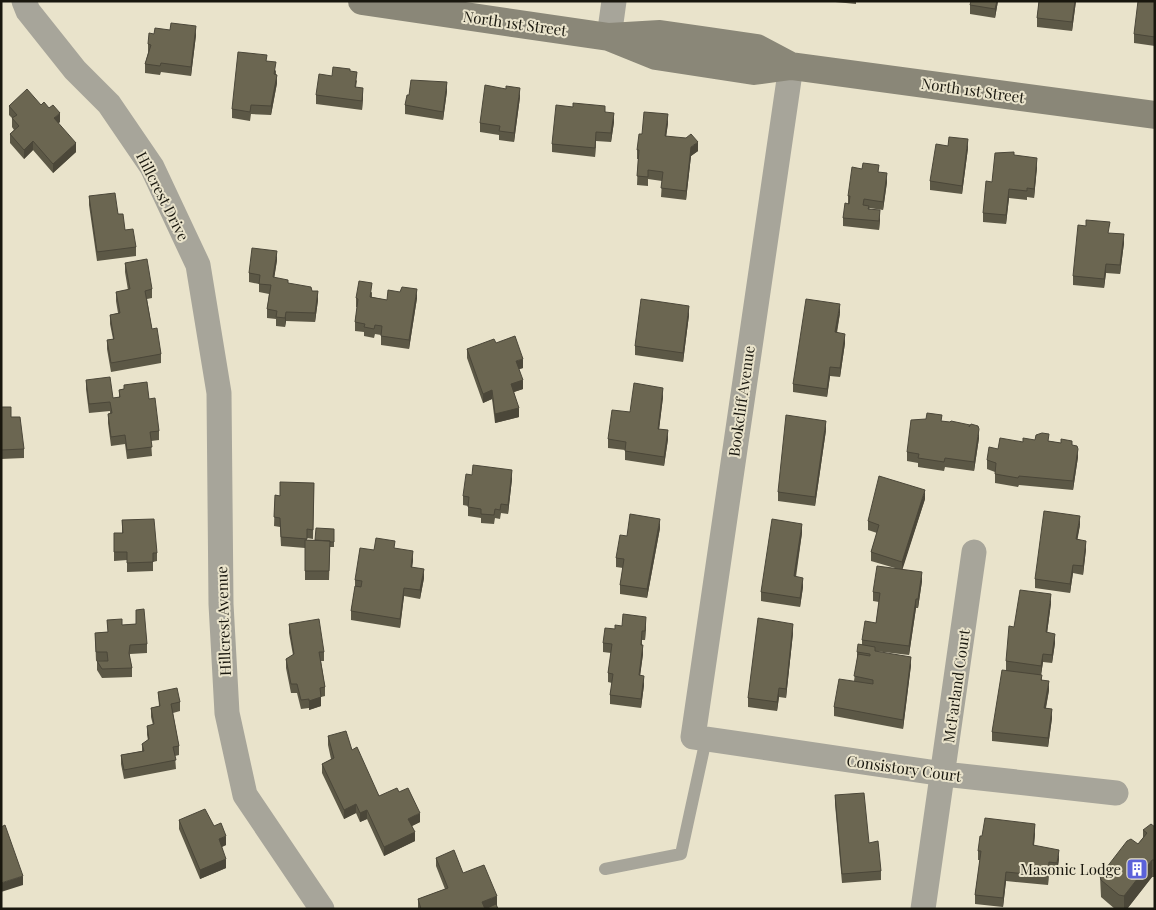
<svg xmlns="http://www.w3.org/2000/svg" width="1156" height="910" font-family="'Playfair Display',serif">
  <rect width="100%" height="100%" fill="#e9e3cb"/>
  <g fill="none" stroke-linecap="round" stroke-linejoin="round">
    <path stroke="#a7a59a" stroke-width="12" d="M605,869L681,854L706,739"/>
    <path stroke="#a7a59a" stroke-width="25" d="M24,1L28,11L75,70L109,104L152,167L198,265L219,393L221,604L227,713L245,795L322,909
      M609,37L614,1
      M791,66L693,737L944,774L1116,793
      M923,909L974,552"/>
    <path stroke="#8a8778" stroke-width="28" d="M362,1L609,37L660,34L709,41L757,48L791,66
      M609,37L656,56L754,71L791,66L1155,115"/>
  </g>
  <path fill="#5c5846" d="M825,1H856V4Z
    M998,1L995,18L970,14V5Z
    M1039,1H1076L1072,31L1037,27V18Z
    M1155,1V46L1134,43V34Z
    M154,34L196,35L191,76L161,72L160,75L145,73V64L148,53V44Z
    M267,61L276,71V74L277,83L271,115L251,114L250,121L232,118V109Z
    M350,71L357,81L356,87L363,97L362,110L316,104V95L332,76Z
    M447,91L443,120L405,114V105L409,95Z
    M520,97L514,142L499,140V135L480,132V123Z
    M41,105L60,122L58,123L76,152L53,173L33,150L24,159L10,143V134L14,130L12,127V118L9,115V106Z
    M605,112L614,122L611,142L596,141L595,157L552,152V144Z
    M668,123L666,136L698,151L691,156L686,200L661,197L662,181L648,179V186L637,185L638,159H637V150L642,134Z
    M968,148L962,194L930,190V181Z
    M1014,156L1037,167L1034,198L1027,197V200L1009,198L1006,224L983,222V213L992,182Z
    M879,172L887,182L883,210L869,208L880,219L879,230L843,226V218L848,204V196Z
    M89,196L118,214L125,230L136,247V256L97,261L89,205Z
    M1109,233L1124,243L1120,274L1106,273L1104,288L1073,285V276Z
    M277,260L274,278L288,283L318,300L315,322L286,321L285,327L276,326V319L267,318V309L269,294L259,292V284L249,282V273Z
    M125,263L152,289V298L147,299L152,329L161,354V363L111,372L107,349V340L113,339L110,324V315L118,313L116,301V292L128,290L125,272Z
    M372,292V297L387,300L417,298L409,349L381,345V335L375,334L374,338L364,336V332L355,331V322L357,307H356V298Z
    M840,313L837,333L845,343L840,377L830,376L827,397L793,392V384Z
    M689,315L683,362L635,355V346Z
    M496,343L523,368L519,369L523,389L514,392L519,417L495,423L492,399L483,403L467,358V349Z
    M86,380L113,398L119,397V390L124,389V385L149,399L159,431V440L151,441L152,456L127,459L125,444L111,446L108,423V414L110,413V411L89,413L86,389Z
    M663,397L659,429L668,439L664,466L625,460V450L608,448V439L630,412Z
    M1,407L11,417L24,449V458L1,459Z
    M942,421L979,438L974,471L945,467L944,471L918,467V463L907,461V452Z
    M826,430L815,506L778,501V492Z
    M1049,441L1072,445L1078,457L1073,490L1019,485L1018,487L995,483V472L987,469V460L1023,442Z
    M512,479L508,514L501,513L500,519L495,518L494,524L481,523V518L468,516V506L463,505V496Z
    M314,483L313,539L307,538V540H315L334,529V547H330L329,580H305V548L281,546L280,527L274,526L275,495L280,496Z
    M925,499L902,569L922,581L918,608H916L909,655L875,651L911,665L903,729L834,716V707L854,681L857,659V652L862,645V640L876,623L879,602L873,601V592L895,568L871,561V552L877,533L868,530V521Z
    M122,520L157,553V561L153,562V571L127,572V560L114,561V533H122Z
    M1080,525L1077,539L1086,549L1083,575L1073,573L1070,593L1035,588V579Z
    M660,528L647,598L620,594V585L623,568L616,567V558L627,536Z
    M802,533L796,577L803,587L800,607L761,601V592Z
    M395,549L413,560L412,567L424,578L420,599L404,596L400,628L351,620V611L355,587V580L374,550Z
    M1051,603L1047,633L1055,643L1052,663L1043,662L1041,675L1042,680L1049,690L1046,708L1052,718L1048,747L992,741V732L1006,670V661L1014,627Z
    M136,610L147,644V653L130,654V658L132,668V677L102,678L97,670V661L107,660L96,661L95,633L108,632L107,620L122,625L136,624Z
    M289,624L324,652V661H321L325,687V696L321,697V706L309,710V708L301,709L297,693H291L286,668V659L293,655L289,633Z
    M622,626H646L645,640H642V645L643,654L640,675L644,685L641,708L610,704V695L612,683L608,682V673L611,653L603,652V643L615,629Z
    M793,633L786,698L779,697L777,711L748,707V698Z
    M158,692L180,702V711L173,713L179,746V755L175,756L176,769L124,779L121,764V755L142,751V744L148,740L147,735V726L153,725L151,717V708L159,706Z
    M328,736L352,750L379,796L399,792L420,822L412,826L415,841L384,856L367,819L360,822L356,813L344,819L322,773V764L331,759L328,745Z
    M835,795L869,843L881,871V880L842,883L835,804Z
    M179,820L214,826L226,845L222,847L226,868L200,879L179,829Z
    M1155,827V877H1152L1127,909H1115L1101,897L1100,876L1138,844L1143,838V830Z
    M1035,833L1034,846L1059,859L1057,872L1049,871L1048,885L1006,881L1003,907L975,904V895L980,860H978V851L982,836Z
    M436,858L463,873L497,905H496L498,909H418V899L445,889L436,866Z"/>
  <path fill="#4b4739" d="M997,1H998L995,18V9Z
    M1075,1H1076L1072,31V22Z
    M196,26V35L191,76V67Z
    M277,75V83L271,115V106Z
    M447,82V91L443,120V112Z
    M363,88V97L362,110V101Z
    M520,88V97L514,142V133Z
    M60,113V122L54,127V118Z
    M614,113V122L611,142V133Z
    M668,114V123L665,145V136Z
    M596,132V141L595,157V148Z
    M968,139V148L962,194V186Z
    M33,141V150L24,159V150Z
    M698,142V151L691,156L686,200V191L691,147Z
    M76,143V152L53,173V164Z
    M1037,158V167L1034,198V189Z
    M887,173V182L883,210V202Z
    M1009,189V198L1006,224V215Z
    M880,210V219L879,230V221Z
    M1124,234V243L1120,274V265Z
    M277,251V260L273,286V277Z
    M1106,264V273L1104,288V279Z
    M417,289V298L409,349V340Z
    M318,291V300L315,322V313Z
    M840,304V313L835,341V332Z
    M689,306V315L683,362V353Z
    M286,312V321L285,327V318Z
    M845,334V343L840,377V368Z
    M523,359V368L516,370V361Z
    M830,367V376L827,397V389Z
    M523,380V389L511,393V384Z
    M663,388V397L658,438V429Z
    M492,390V399L483,403V394Z
    M519,408V417L495,423V414Z
    M826,421V430L815,506V497Z
    M979,429V438L974,471V462Z
    M668,430V439L664,466V457Z
    M1078,449V457L1073,490V481Z
    M512,470V479L508,514V505Z
    M925,490V499L902,571V562Z
    M1080,516V525L1076,548V539Z
    M660,519V528L647,598V589Z
    M802,524V533L794,585V576Z
    M1086,541V549L1083,575V566Z
    M413,551V560L411,576V567Z
    M1073,565V573L1070,593V584Z
    M424,569V578L420,599V590Z
    M922,572V581L918,608V599Z
    M803,578V587L800,607V598Z
    M404,588V596L400,628V619Z
    M1051,594V603L1046,641V632Z
    M916,599V608L909,655V646Z
    M646,617V626L645,640V631Z
    M793,624V633L786,698V689Z
    M1055,634V643L1052,663V655Z
    M643,645V654L639,684V675Z
    M1043,654V662L1041,675V666Z
    M911,657V665L903,729V720Z
    M644,676V685L641,708V699Z
    M1049,681V690L1044,717V708Z
    M779,688V697L777,711V702Z
    M321,697V706L309,710V701Z
    M1052,709V718L1048,747V738Z
    M356,804V813L344,819V810Z
    M367,810V819L360,822V813Z
    M420,813V822L408,828V819Z
    M1035,824V833L1033,854V845Z
    M415,832V841L384,856V847Z
    M226,836V845L219,848V839Z
    M1059,850V859L1057,872V863Z
    M226,859V868L200,879V870Z
    M1152,860V877L1127,909H1124V896Z
    M1049,862V871L1048,885V876Z
    M1006,872V881L1003,907V898Z
    M23,876V885L1,892V883Z
    M497,896V905L488,909H482V902Z"/>
  <path fill="#6b6651" stroke="#4b4739" d="M971,1H997L995,9L970,5Z
    M1039,1H1075L1072,22L1037,18Z
    M1138,1H1155V37L1134,34Z
    M171,23L196,26L191,67L161,63L160,66L145,64L151,45L148,44L149,33L154,34L155,28L170,30Z
    M238,52L267,55L266,61L276,62L274,74L277,75L271,106L251,105L250,112L232,109Z
    M333,67L350,69V71L357,72L355,87L363,88L362,101L316,95L319,74L332,76Z
    M411,80L447,82L443,112L405,105L407,95H409Z
    M485,85L506,89V86L520,88L514,133L499,131L500,126L480,123Z
    M27,89L41,105L44,102L49,108L53,105L60,113L54,118L76,143L53,164L33,141L24,150L10,134L19,126L12,118L17,115L9,106Z
    M573,103L605,106V112L614,113L611,133L596,132L595,148L552,144L556,105L573,107Z
    M644,112L668,114L665,136L686,138L691,134L698,142L691,147L686,191L661,188L663,172L648,170V177L637,176L639,150H637L639,134H642Z
    M949,137L968,139L962,186L930,181L936,144L948,146Z
    M1014,152V155L1037,158L1034,189L1027,188V191L1009,189L1006,215L983,213L986,181L992,182L995,153Z
    M863,163L879,165L878,172L887,173L883,202L864,199L863,205L869,206L868,209L880,210L879,221L843,218L845,203L849,204L850,196H848L852,167L862,169Z
    M115,193L118,214H123L125,230L133,229L136,247L97,252L89,196Z
    M1086,220L1110,222L1108,233L1124,234L1120,265L1106,264L1104,279L1073,276L1078,225L1086,226Z
    M252,248L277,251L273,277L288,280V283L311,287L312,291H318L315,313L286,312L285,318L276,317L277,311L267,309L271,285L259,284L260,275L249,273Z
    M147,259L152,289L145,291L152,329L157,328L161,354L111,363L107,340L114,339L110,315L120,313L116,292L130,289L125,263Z
    M359,281L372,283L370,297L387,300L388,290L400,292L402,287L417,289L409,340L381,336L382,326L375,325L374,329L364,327L365,324L355,322L358,299L356,298Z
    M641,299L689,306L683,353L635,346Z
    M806,299L840,304L835,332L845,334L840,368L830,367L827,389L793,384Z
    M515,336L523,359L516,361L523,380L511,384L519,408L495,414L492,390L483,394L467,349L494,339L496,343Z
    M110,377L113,398L120,397L119,390L124,389V385L147,382L149,399L155,398L159,431L150,432L152,447L127,450L125,435L111,437L108,414L112,413L110,402L89,404L86,380Z
    M634,383L663,388L658,429L668,430L664,457L625,451L626,442L608,439L612,410L630,412Z
    M1,407H11V417H20L24,449L1,450Z
    M927,413L942,415L941,421L950,422L951,421L970,425L969,427L971,424L978,426L979,429L974,462L945,458L944,462L918,458L919,454L907,452L911,420L926,419Z
    M786,415L826,421L815,497L778,492Z
    M1042,433L1049,434L1048,441L1061,443V439L1072,441V445L1077,446L1078,449L1073,481L1019,476L1018,478L995,474L996,463L987,460L989,447L998,449L1000,438L1023,442V438L1035,440L1036,435Z
    M473,465L512,470L508,505L501,504L500,510L495,509L494,515L481,514V509L468,507L469,497L463,496L466,474L472,475Z
    M879,476L925,490L902,562L871,552L879,525L868,521Z
    M280,482L314,483L313,530L307,529V539L281,537L280,518L274,517L275,495L280,496Z
    M1044,511L1080,516L1076,539L1086,541L1083,566L1073,565L1070,584L1035,579Z
    M630,514L660,519L647,589L620,585L624,559L616,558L620,535L627,536Z
    M154,519L157,553H153V562L127,563V552H114V533H123L122,520Z
    M772,519L802,524L794,576L803,578L800,598L761,592Z
    M316,528L334,529V542H330V541L315,540Z
    M376,538L395,541L394,548L413,551L411,567L424,569L420,590L404,588L400,619L351,611L355,586L361,587L362,581L355,580L360,548L374,550Z
    M305,540L330,541L329,571H305Z
    M877,566L922,572L918,599H916L909,646L862,640L865,621L876,623L880,593L873,592Z
    M1020,590L1051,594L1046,632L1055,634L1052,655L1043,654L1041,666L1006,661L1009,626L1014,627Z
    M144,609L147,644L130,645L129,653L132,668L102,669L97,661H108L107,652H96L95,633L108,632L107,620L122,619V625L136,624V610Z
    M623,614L646,617L645,631H642L641,645H643L639,675L644,676L641,699L610,695L613,674L608,673L612,644L603,643L605,628L615,629V625L622,626Z
    M758,618L793,624L786,689L779,688L777,702L748,698Z
    M319,619L324,652H319L325,687L320,688L321,697L309,701V699L301,700L297,684H291L286,659L294,654L289,624Z
    M858,644L875,647V651L911,657L903,720L834,707L839,679L873,684V680L854,676L858,654L870,656V654L857,652Z
    M1002,670L1042,675L1041,680L1049,681L1044,708L1052,709L1048,738L992,732Z
    M177,688L180,702L171,704L179,746L173,747L176,760L124,770L121,755L144,751L142,744L149,739L147,726L154,724L151,708L160,706L158,692Z
    M346,731L352,750L357,747L379,796L397,788L399,792L408,788L420,813L408,819L415,832L384,847L367,810L360,813L356,804L344,810L322,764L334,758L328,736Z
    M864,793L869,843L878,841L881,871L842,874L835,795Z
    M205,809L214,826L221,823L226,836L219,839L226,859L200,870L179,820Z
    M985,818L1035,824L1033,845L1059,850L1057,863L1049,862L1048,876L1006,872L1003,898L975,895L981,851H978L980,836H982Z
    M1151,824L1155,827V860H1152L1124,896L1119,895L1101,880L1100,876L1127,841L1131,839L1138,844L1147,833L1143,830Z
    M5,825L23,876L1,883V827Z
    M454,850L463,873L484,865L497,896L482,902L485,909H421L418,899L448,888L436,858Z
    M496,904L498,909H485Z"/>
  <defs>
    <g id="building-square" transform="scale(1.125)"><rect x="-9" y="-9" width="18" height="18" rx="4" fill="#5b62da" stroke="#e9e3cb"/><path d="M-4-6H4V6H1V3H-1V6H-4ZM-2.5-4.3h1.7v1.8h-1.7ZM.8-4.3h1.7v1.8H.8ZM-2.5-1h1.7V.8h-1.7ZM.8-1h1.7V.8H.8Z" fill="#fff"/></g>
  </defs>
  <g fill-rule="evenodd">
    <use href="#building-square" x="1137" y="869"/>
  </g>
  <g text-anchor="middle" dominant-baseline="central" stroke-width="4" stroke-linejoin="round" paint-order="stroke">
    <g font-size="15" fill="#19170e" stroke="#e9e3cb">
      <text transform="translate(515 23) rotate(8)">North 1st Street</text>
      <text transform="translate(973 90) rotate(8)">North 1st Street</text>
      <text transform="translate(163 196) rotate(63)">Hillcrest Drive</text>
      <text transform="translate(741 401) rotate(-82)">Bookcliff Avenue</text>
      <text transform="translate(223 621) rotate(-92)">Hillcrest Avenue</text>
      <text transform="translate(956 686) rotate(-82)">McFarland Court</text>
      <text transform="translate(904 768) rotate(8)">Consistory Court</text>
    </g>
    <g font-size="15" fill="#19170e" stroke="#e9e3cb" text-anchor="end">
      <text x="1121" y="869">Masonic Lodge</text>
    </g>
  </g>
  <rect width="1156" height="910" fill="none" stroke="#19170e" stroke-width="5"/>
</svg>
